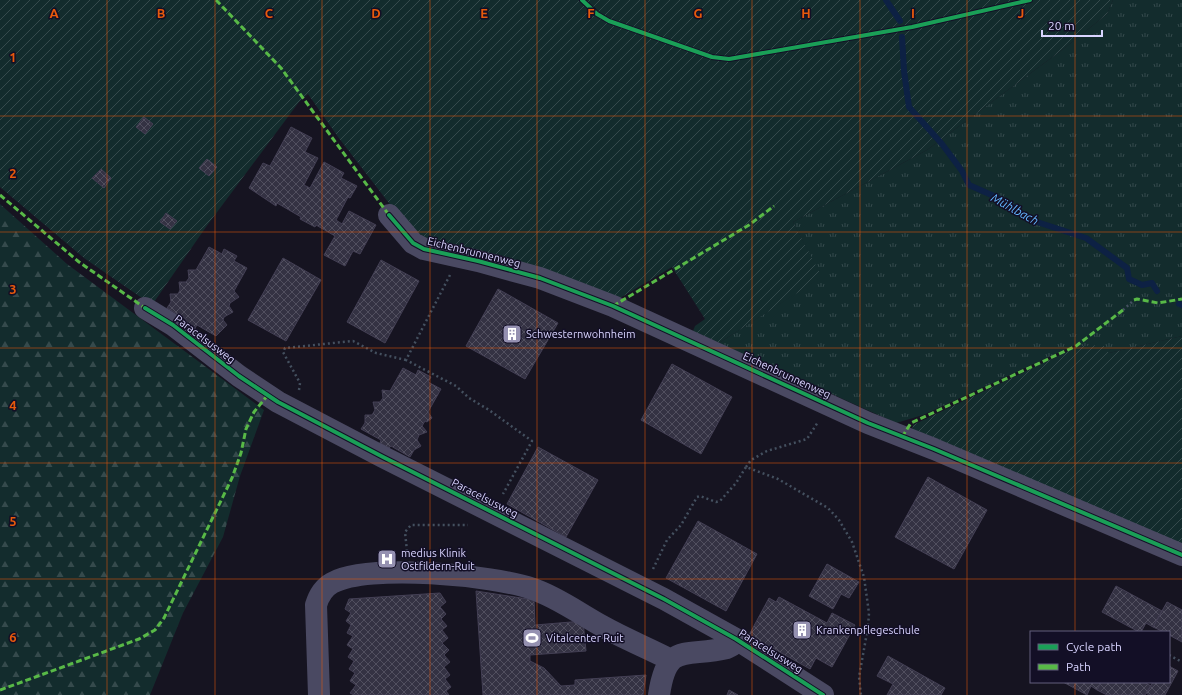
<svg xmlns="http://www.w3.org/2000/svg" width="1182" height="695" font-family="Ubuntu,sans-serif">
  <defs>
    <pattern id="grass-tufts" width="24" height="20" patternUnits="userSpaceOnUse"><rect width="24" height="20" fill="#132c2d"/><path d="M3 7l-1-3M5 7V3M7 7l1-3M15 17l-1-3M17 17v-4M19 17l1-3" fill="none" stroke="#354a4c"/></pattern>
    <pattern id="forest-firs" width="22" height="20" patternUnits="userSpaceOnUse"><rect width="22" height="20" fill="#132c2d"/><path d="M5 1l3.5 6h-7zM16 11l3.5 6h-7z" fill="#354a4c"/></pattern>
    <pattern id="garden-furrows" width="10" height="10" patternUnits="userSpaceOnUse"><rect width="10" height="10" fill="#132c2d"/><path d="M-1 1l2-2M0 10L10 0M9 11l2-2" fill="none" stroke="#354a4c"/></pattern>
    <pattern id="building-cross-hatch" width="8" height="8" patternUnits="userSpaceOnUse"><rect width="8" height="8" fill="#343243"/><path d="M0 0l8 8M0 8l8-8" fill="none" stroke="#514f5f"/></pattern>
  </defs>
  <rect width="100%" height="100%" fill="#161421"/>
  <path fill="url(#grass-tufts)" d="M1113,0H1182V336L1109,353L1078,347L1077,344L923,415L896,423L719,343L821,277L793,222L927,150L1066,47L1107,14Z"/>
  <path fill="url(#forest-firs)" d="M0,204L67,264L264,410L240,476L223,537L183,613L150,695H0Z"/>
  <path fill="url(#garden-furrows)" d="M0,0H1113L1107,14L1066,47L927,150L793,222L822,277L719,343L693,331L695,326L705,319L672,267L620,298L426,240L395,211L338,137L308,94L299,102L206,227L152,305L84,258L0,187Z
    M1182,336V547L912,430L913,425L1079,346L1103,345L1109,353Z"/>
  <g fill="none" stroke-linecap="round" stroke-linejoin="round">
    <path stroke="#0d2144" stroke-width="6" d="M886,0L900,21
      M902,37L904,71L909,107L942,144L962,171L969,185L1003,200L1031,220L1086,238L1127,268L1129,279L1142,285L1152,283L1157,291
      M1179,304L1182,305"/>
  </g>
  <path fill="url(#building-cross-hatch)" stroke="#433f54" d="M144,117L153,124L145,134L136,127Z
    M291,127L312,138L305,152L318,158L304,185L310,188L324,162L344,173L341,178L357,186L350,198L348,197L336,220L342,224L349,211L376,225L360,254L353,251L345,266L324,255L335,236L316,225L315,227L300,219L301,217L277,203L276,206L249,188L263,163L270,166Z
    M207,159L217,167L209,176L199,168Z
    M101,169L111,178L104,188L92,178Z
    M166,213L177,221L170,229L160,222Z
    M209,247L222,254L224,249L237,256L234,261L247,268L234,291L239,297L230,303L229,306L233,312L224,317L223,320L227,325L216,336L197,325L195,328L185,322L186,319L167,308L171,302L170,294H178L180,290L179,282H186L189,278L188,270H196Z
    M283,258L321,280L286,341L248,320Z
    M381,260L419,281L385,343L347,322Z
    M498,289L558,323L525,379L466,346Z
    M672,364L732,397L701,454L641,420Z
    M403,368L416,375L418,370L431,377L428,382L441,389L428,412L432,418L427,422L425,421L422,426L427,432L419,435L417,440L421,446L414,450L410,457L391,446L389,448L380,443L381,440L361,429L365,423V415H372L375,410L373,402H380L383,398L382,390L390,391Z
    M538,447L598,480L566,537L507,504Z
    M928,477L987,510L954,569L895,537Z
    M698,521L757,554L726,611L666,578Z
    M827,564L859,582L849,598L841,594L833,609L809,596Z
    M1116,586L1162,611L1153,627L1146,623L1141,632H1139L1102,612Z
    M476,591L534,600L535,625L583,621L586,651L530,655V661L544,668L561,686L575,685V680L646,675L643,695H483Z
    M440,593L446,602L440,607L446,614L441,619L447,626L442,630L448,638L442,643L449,650L444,655L450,662L444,667L450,675L445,679L451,687L446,691L449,695H354L350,693L356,685L350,681L355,673L349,669L354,661L348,657L353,649L347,645L353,636L347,633L351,625L346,621L351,613L345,609L349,599Z
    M779,597L827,623L832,613L855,625L832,667L816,658L810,669L749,635L769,598L776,602Z
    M1167,602L1182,610V642L1169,635V632H1164L1153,627Z
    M888,656L945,688L941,695H887L893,684L877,676Z
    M1169,666L1178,671L1165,695H1149L1146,693L1153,682H1169Z
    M1063,682H1101L1097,690L1091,686L1087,695Z
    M1101,682H1144L1151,686L1145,695H1107L1097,690Z
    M729,690L738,695H727Z"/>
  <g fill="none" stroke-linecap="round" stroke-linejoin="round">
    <path stroke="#44505f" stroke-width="2.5" stroke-dasharray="2 3" stroke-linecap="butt" d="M450,275L406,360L456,386L469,398L489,410L532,441L503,494
      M1123,310L1134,300
      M299,390L300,383L283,352L285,348L353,341L376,353L406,360
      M746,467L751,460L767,451L807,439L818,422
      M407,551L405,532L411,525H468
      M653,569L667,540L681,525L697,497L700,496L716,502L720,501L736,483L746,467L778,479L828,508L839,520L852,542L864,577L869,613L868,627L859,677L861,695
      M1169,655L1182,662"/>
    <path stroke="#4a4962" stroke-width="22" d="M389,215L413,243L424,249L478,261L540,278L613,306L868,423L934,449L1182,555
      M145,308L173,325L239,376L278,402L383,457L664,599L736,639L823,695
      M319,695L316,605C319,595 323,588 332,583C368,563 493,575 533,589C557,597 580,614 602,626C625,639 648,648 671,660
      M659,695C667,640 686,658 727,648L731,646L736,639"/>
    <path stroke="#58b947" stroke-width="3" stroke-dasharray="6 3" stroke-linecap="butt" d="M216,0L281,68L389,215
      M0,195L79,262L145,308
      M1134,300L1137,299L1158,303L1182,299
      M613,306L749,225L774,206
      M902,437L911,423L1076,346L1123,310
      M0,690L139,639L155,630L164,618L232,478L241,453L246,429L254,412L267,396"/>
    <g stroke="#130f26" stroke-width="6">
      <path id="cycleway" d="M582,0L597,14L609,21L712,57L729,59L912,27L1030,0
        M389,215L413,243L424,249L478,261L540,278L613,306L868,423L934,449L1182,555
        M145,308L173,325L239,376L278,402L383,457L664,599L736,639L823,695"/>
    </g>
    <use href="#cycleway" stroke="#1a9f57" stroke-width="4"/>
  </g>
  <path fill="none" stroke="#e8590c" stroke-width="1" stroke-opacity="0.55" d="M107,0V695M215,0V695M322,0V695M430,0V695M537,0V695M645,0V695M752,0V695M860,0V695M967,0V695M1075,0V632M0,116H1182M0,232H1182M0,348H1182M0,463H1182M0,579H1182M1075,682V695"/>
  <defs>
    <g id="building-square" transform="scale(1)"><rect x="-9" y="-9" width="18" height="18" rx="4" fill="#9591b1" stroke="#130f26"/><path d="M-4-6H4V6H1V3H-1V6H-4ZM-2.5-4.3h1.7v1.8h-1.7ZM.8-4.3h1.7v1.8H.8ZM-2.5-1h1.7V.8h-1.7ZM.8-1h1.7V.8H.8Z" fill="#fff"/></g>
    <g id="hospital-square" transform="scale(1)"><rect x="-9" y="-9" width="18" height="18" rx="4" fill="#9591b1" stroke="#130f26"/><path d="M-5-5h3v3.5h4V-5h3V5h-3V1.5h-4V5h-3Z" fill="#fff"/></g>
    <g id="stadium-square" transform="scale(1)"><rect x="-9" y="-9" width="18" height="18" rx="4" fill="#9591b1" stroke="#130f26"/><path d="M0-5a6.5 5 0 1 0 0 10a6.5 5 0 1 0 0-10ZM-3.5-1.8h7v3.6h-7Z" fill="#fff"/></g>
  </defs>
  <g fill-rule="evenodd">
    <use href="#building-square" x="512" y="334"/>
    <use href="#hospital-square" x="387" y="559"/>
    <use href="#building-square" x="802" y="630"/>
    <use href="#stadium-square" x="532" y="638"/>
  </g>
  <g text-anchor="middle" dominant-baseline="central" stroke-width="3" stroke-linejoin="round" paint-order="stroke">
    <g font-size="11" fill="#d9d4ff" stroke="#130f26">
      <text transform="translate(474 252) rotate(14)">Eichenbrunnenweg</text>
      <text transform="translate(205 339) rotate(37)">Paracelsusweg</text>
      <text transform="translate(787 375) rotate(25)">Eichenbrunnenweg</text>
      <text transform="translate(485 498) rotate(27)">Paracelsusweg</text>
      <text transform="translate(771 651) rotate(32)">Paracelsusweg</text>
    </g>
    <g font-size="11" fill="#d9d4ff" stroke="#130f26" text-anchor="start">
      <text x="526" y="334">Schwesternwohnheim</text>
      <text x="401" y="553">medius Klinik<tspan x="401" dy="13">Ostfildern-Ruit</tspan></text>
      <text x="816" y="630">Krankenpflegeschule</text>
      <text x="546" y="638">Vitalcenter Ruit</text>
    </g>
    <g font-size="12" font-style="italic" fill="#62b6ff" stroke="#130f26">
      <text transform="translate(1015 209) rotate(29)">Mühlbach</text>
    </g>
  </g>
  <g font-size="13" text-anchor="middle" font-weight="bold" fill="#e8590c" stroke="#130f26" stroke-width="3" stroke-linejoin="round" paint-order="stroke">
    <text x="54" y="18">A</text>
    <text x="161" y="18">B</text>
    <text x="269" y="18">C</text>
    <text x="376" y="18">D</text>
    <text x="484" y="18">E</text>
    <text x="591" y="18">F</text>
    <text x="698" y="18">G</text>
    <text x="806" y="18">H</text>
    <text x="913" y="18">I</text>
    <text x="1021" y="18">J</text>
    <text x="13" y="62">1</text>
    <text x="13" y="178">2</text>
    <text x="13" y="294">3</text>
    <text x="13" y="410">4</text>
    <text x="13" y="526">5</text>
    <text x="13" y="642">6</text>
  </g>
  <rect x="1030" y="631" width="140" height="52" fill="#130f26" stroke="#625e7d"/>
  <rect x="1038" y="644" width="20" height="6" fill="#1a9f57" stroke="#625e7d"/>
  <text x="1066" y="651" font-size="12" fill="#d9d4ff">Cycle path</text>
  <rect x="1038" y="664" width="20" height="6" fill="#58b947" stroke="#625e7d"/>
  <text x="1066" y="671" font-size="12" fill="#d9d4ff">Path</text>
  <path d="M1042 30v6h60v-6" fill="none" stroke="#d9d4ff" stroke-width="2"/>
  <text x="1048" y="30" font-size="12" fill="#d9d4ff" stroke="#130f26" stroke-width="3" paint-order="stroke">20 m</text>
</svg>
